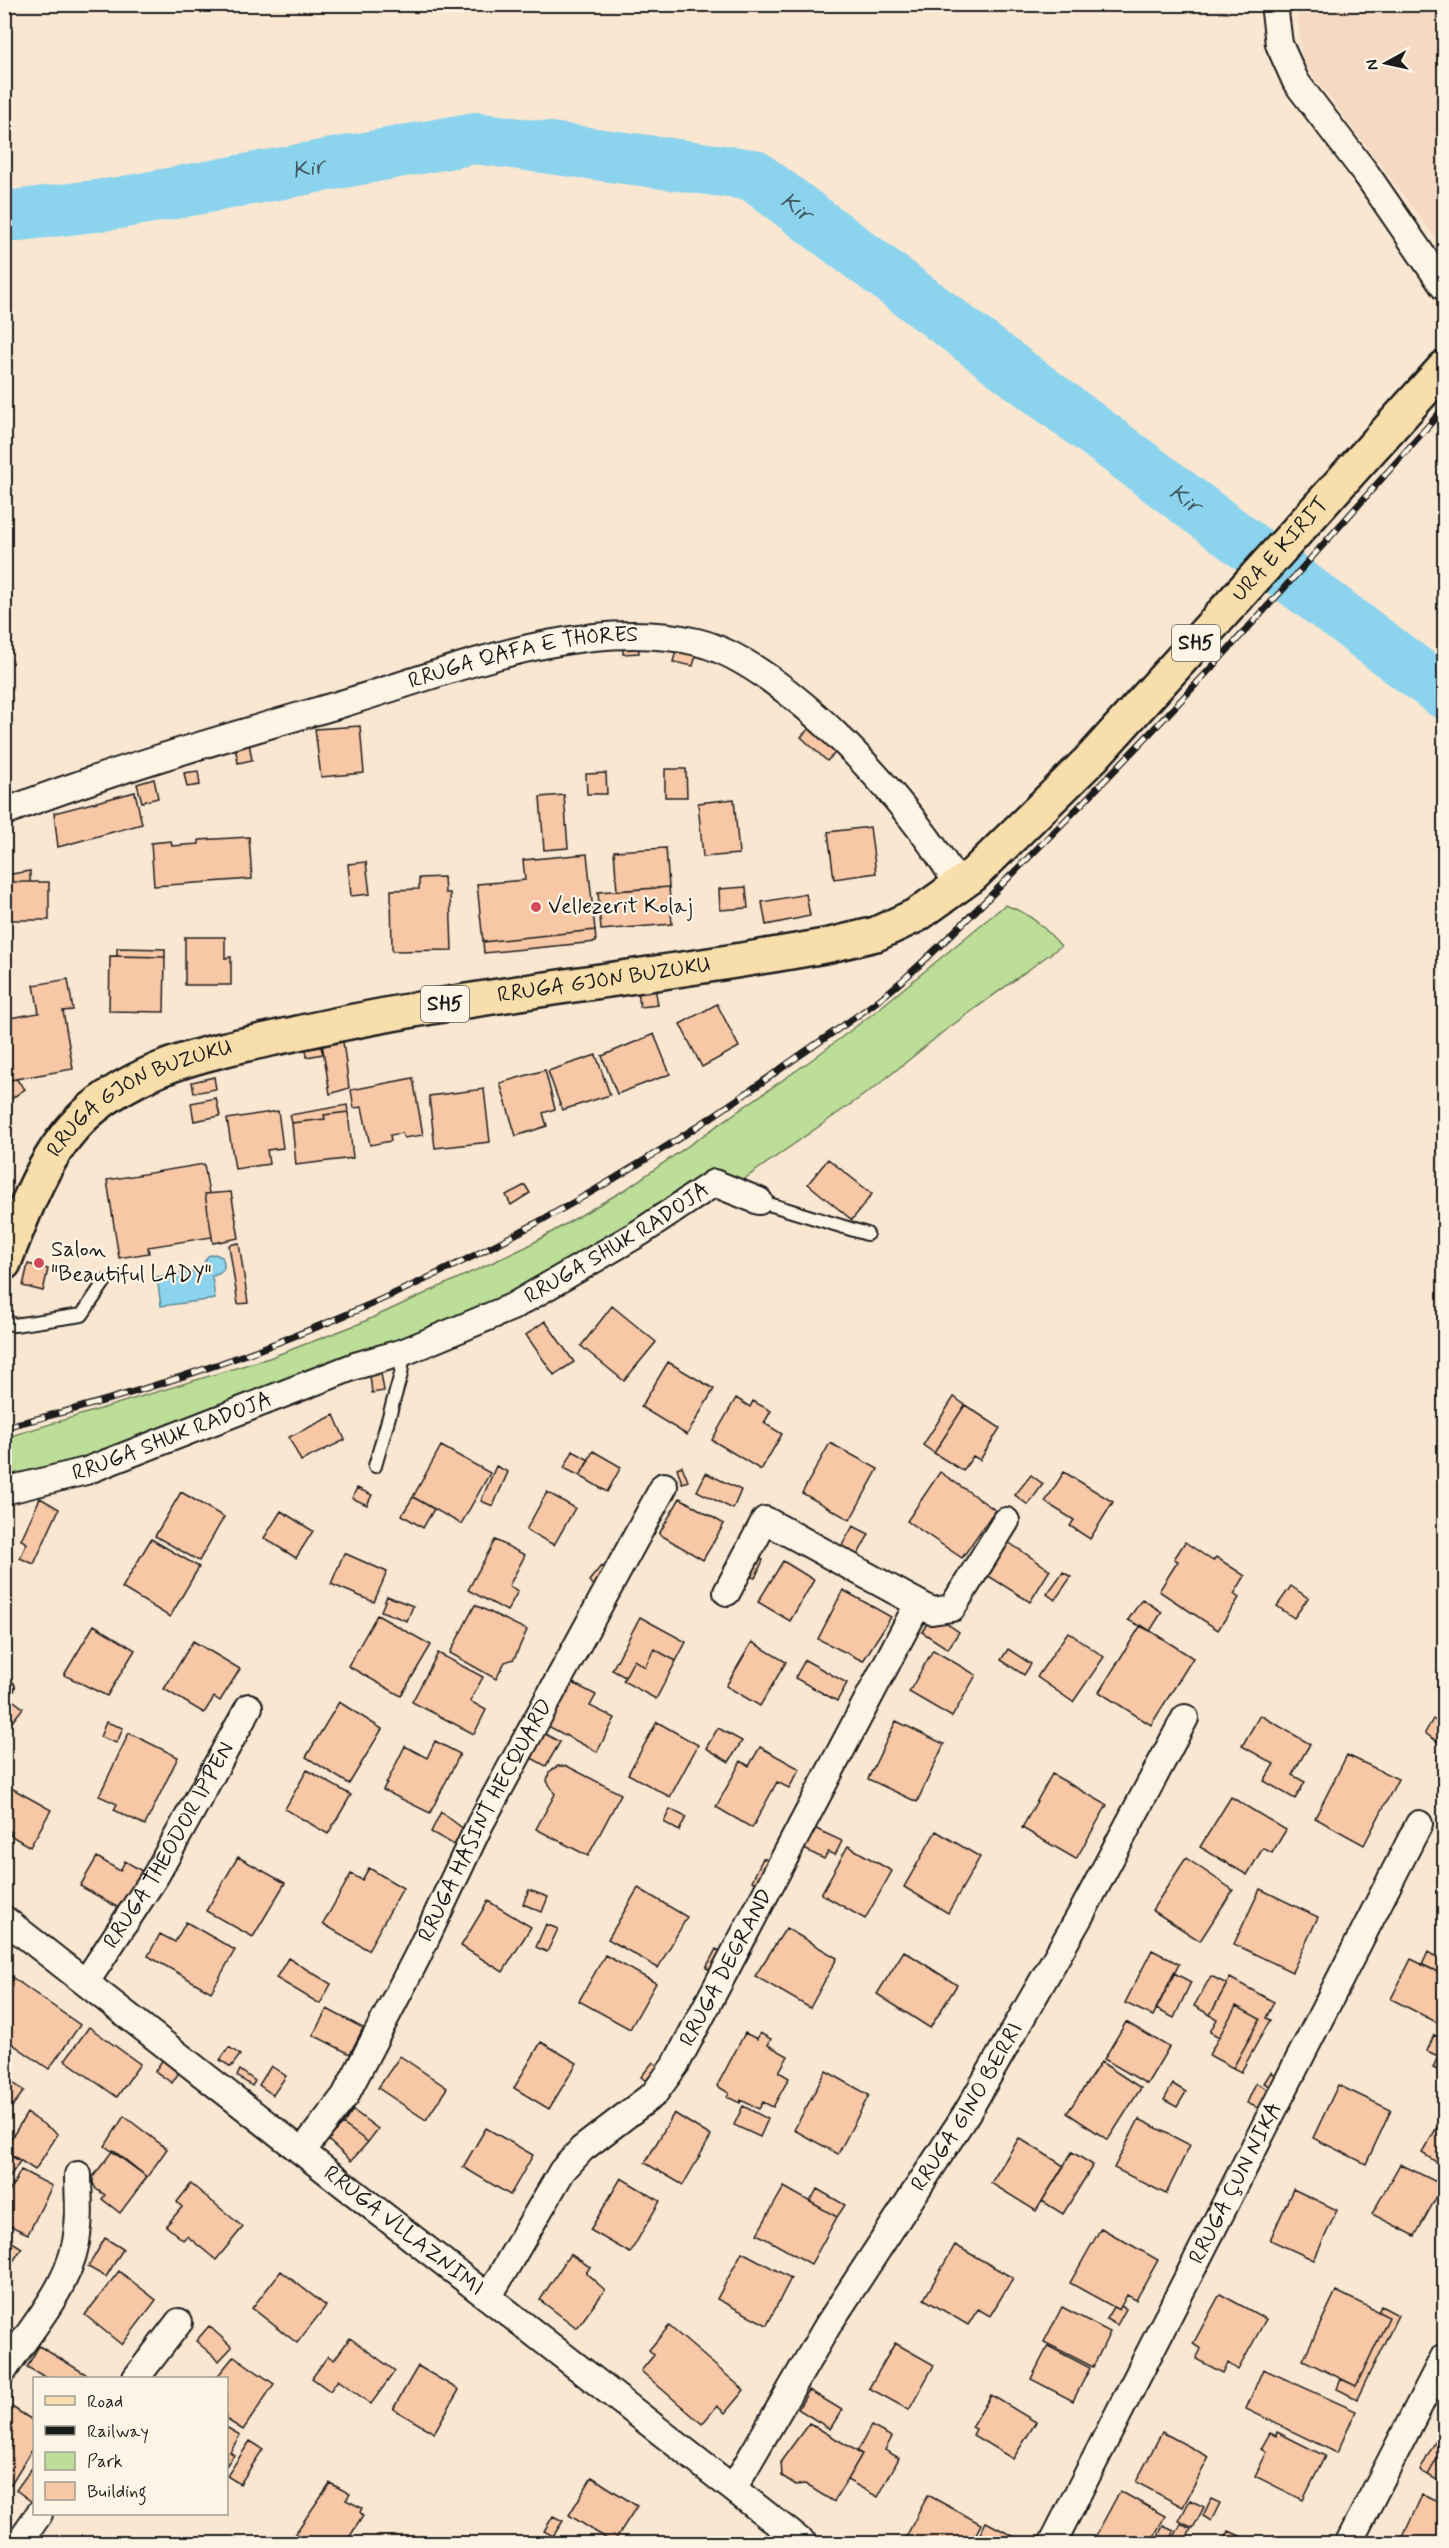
<svg xmlns="http://www.w3.org/2000/svg" width="1449" height="2548" font-family="Mynerve,sans-serif">
  <rect width="100%" height="100%" fill="#fae7d2"/>
  <filter id="ink" filterUnits="userSpaceOnUse"><feTurbulence type="fractalNoise" baseFrequency=".0167" numOctaves="2"/><feDisplacementMap in="SourceGraphic" scale="12" xChannelSelector="R" yChannelSelector="G"/><feConvolveMatrix kernelMatrix="1 2 1 2 8 2 1 2 1" color-interpolation-filters="sRGB"/></filter>
  <g filter="url(#ink)">
    <path fill="#f5d9c2" d="M1297,5H1444V249L1302,61Z"/>
    <path fill="#bcde98" stroke="#6c7d5a" stroke-width="1.5" d="M1005,905C1030,913 1043,926 1061,946L943,1032L878,1085L737,1184L662,1205L491,1305L145,1440L5,1485L4,1438L269,1358L361,1323L526,1247L626,1189L810,1061L875,1012Z"/>
    <path fill="#8cd4ed" stroke="#5f8a99" stroke-width="1.5" d="M215,1254L222,1257C227,1268 223,1274 212,1276L215,1299L161,1306L157,1277L205,1270L204,1263L208,1256Z"/>
    <g fill="none" stroke-linecap="round" stroke-linejoin="round">
      <path stroke="#8cd4ed" stroke-width="52" id="s1" d="M4,217L119,203L475,138L753,175L1444,693"/>
    </g>
    <path fill="#f7c7a6" stroke="#1c1c1c" stroke-width="1.5" d="M623,643H638L639,653L623,654Z
      M677,647L697,652L693,666L673,662Z
      M815,722L841,747L827,761L801,737Z
      M360,726L364,773L321,777L315,729Z
      M249,743L252,760L238,763L235,746Z
      M665,769H686L687,797H665Z
      M198,771L200,785L187,787L184,773Z
      M606,773L607,794H587L586,774Z
      M154,779L158,798L142,802L137,784Z
      M135,792L142,824L58,847L54,813Z
      M564,795L568,848L544,850L540,797Z
      M734,799L739,854L703,857L698,803Z
      M870,827L876,873L834,879L828,832Z
      M249,837L252,879L154,886L151,843L171,841L172,846L199,844V840Z
      M666,848L669,887L617,891L614,851Z
      M587,854L595,930L483,942L477,884L525,880L523,860Z
      M366,862L370,894L351,896L348,864Z
      M30,871V882H6L5,875Z
      M444,877L445,893H450L452,950L392,951L391,890L419,889V878Z
      M6,882H49V920H6Z
      M669,887L672,924L601,930L598,892Z
      M746,887L748,908L720,910L719,889Z
      M806,894L810,916L766,925L762,902Z
      M595,930L596,942L484,953L483,942Z
      M185,937H225V958L231,957V985H185Z
      M117,948L165,949V957L117,956Z
      M110,956L165,957L164,1012L109,1011Z
      M68,979L73,1010L63,1011L73,1069L4,1081V1019L39,1013L34,985Z
      M655,987L658,1005L640,1007L638,989Z
      M717,1004L739,1047L702,1067L680,1024Z
      M654,1034L670,1074L617,1094L602,1056Z
      M343,1041L349,1088L330,1094L322,1043Z
      M321,1047L323,1054L307,1057L306,1049Z
      M596,1055L610,1095L562,1110L548,1071Z
      M545,1070L555,1109L543,1113L547,1126L516,1136L500,1083Z
      M214,1077L216,1089L194,1093L192,1082Z
      M413,1078L423,1135L404,1138L402,1133L390,1135L391,1141L370,1145L362,1107L354,1108L351,1090Z
      M16,1079L25,1089L8,1101L4,1098V1081Z
      M484,1089L490,1142L435,1148L429,1096Z
      M216,1098L220,1116L194,1121L191,1103Z
      M347,1105L348,1112L324,1115L325,1119L292,1123L290,1115Z
      M278,1111L283,1148L267,1150L269,1164L235,1169L227,1119Z
      M348,1112L353,1158L296,1165L292,1123L325,1119L324,1115Z
      M828,1159L872,1194L852,1220L808,1184Z
      M204,1164L209,1194H205L212,1237L148,1247L149,1253L119,1258L107,1180Z
      M525,1185L530,1193L511,1205L506,1195Z
      M231,1192L239,1238L213,1243L205,1194Z
      M239,1243L248,1303L238,1304L229,1245Z
      M28,1264L48,1269L43,1291L23,1286Z
      M612,1306L656,1342L624,1381L581,1346Z
      M545,1321L574,1362L554,1375L526,1335Z
      M668,1362L714,1389L687,1435L641,1407Z
      M381,1373L384,1391L372,1393L370,1375Z
      M954,1397L965,1405L934,1453L923,1445Z
      M736,1398L750,1407L753,1401L771,1411L764,1423L782,1434L761,1470L712,1440Z
      M965,1405L1000,1428L980,1460L973,1456L963,1471L934,1453Z
      M334,1415L345,1440L301,1461L289,1437Z
      M830,1443L878,1469L850,1520L802,1493Z
      M441,1446L490,1473L461,1524L413,1497Z
      M573,1451L589,1460L580,1476L564,1468Z
      M593,1451L621,1467L607,1492L580,1476Z
      M496,1466L508,1472L493,1506L481,1501Z
      M682,1466L688,1481L682,1483L677,1468Z
      M940,1472L995,1510L962,1558L907,1521Z
      M1064,1472L1113,1502L1090,1539L1070,1526L1074,1520L1045,1502Z
      M706,1473L741,1490L733,1509L697,1491Z
      M1031,1475L1043,1484L1028,1505L1015,1495Z
      M357,1488L372,1495L367,1505L352,1498Z
      M181,1492L224,1517L199,1561L155,1536Z
      M547,1492L575,1508L554,1545L526,1530Z
      M413,1497L434,1509L423,1528L402,1515Z
      M40,1498L59,1509L34,1564L20,1558L27,1543L21,1540Z
      M680,1498L724,1524L703,1560L659,1534Z
      M281,1511L313,1531L296,1558L264,1538Z
      M853,1526L869,1534L856,1558L840,1549Z
      M151,1539L199,1567L170,1617L122,1588Z
      M495,1540L525,1555L509,1586L518,1591L507,1611L468,1590Z
      M1008,1542L1050,1570L1030,1602L987,1575Z
      M1185,1542L1213,1561L1216,1557L1245,1576L1234,1594L1239,1598L1218,1630L1159,1591L1178,1561L1174,1559Z
      M344,1553L387,1572L374,1602L331,1584Z
      M755,1556L763,1560L755,1578L747,1575Z
      M783,1561L814,1580L790,1621L758,1602Z
      M601,1566L608,1572L596,1587L589,1581Z
      M1063,1572L1071,1577L1055,1600L1047,1594Z
      M1291,1586L1308,1598L1294,1618L1277,1606Z
      M843,1590L891,1617L863,1661L818,1639Z
      M387,1596L413,1606L407,1621L381,1611Z
      M1142,1599L1162,1612L1150,1631L1128,1620Z
      M475,1605L527,1630L514,1659L505,1662L496,1679L450,1653Z
      M933,1614L959,1632L948,1649L922,1632Z
      M377,1615L431,1645L401,1696L348,1666Z
      M640,1617L686,1642L676,1661L654,1649L645,1667L634,1660L625,1677L612,1670Z
      M94,1625L135,1650L107,1696L64,1675Z
      M1141,1625L1193,1658L1151,1725L1099,1692Z
      M1068,1632L1104,1657L1073,1702L1037,1677Z
      M193,1641L240,1669L220,1701L214,1697L204,1713L164,1689Z
      M752,1642L786,1662L760,1706L726,1686Z
      M654,1649L676,1661L656,1699L623,1681L634,1660L645,1667Z
      M1008,1649L1031,1664L1024,1675L1001,1660Z
      M933,1650L976,1675L952,1717L909,1692Z
      M438,1653L483,1677L470,1701L486,1710L474,1734L412,1702Z
      M805,1660L847,1683L837,1701L795,1678Z
      M569,1681L596,1695L590,1706L615,1718L597,1752L546,1725Z
      M10,1698L23,1708L4,1732V1706Z
      M339,1702L382,1729L349,1784L306,1757Z
      M1260,1715L1310,1744L1292,1775L1305,1782L1295,1799L1264,1781L1274,1764L1242,1746Z
      M1433,1719L1444,1727V1746L1425,1733Z
      M896,1721L944,1744L917,1802L868,1779Z
      M106,1722L123,1728L117,1743L100,1737Z
      M657,1722L698,1745L670,1797L628,1774Z
      M718,1728L742,1741L729,1762L706,1748Z
      M538,1730L560,1742L546,1766L524,1754Z
      M129,1733L178,1757L145,1825L114,1810L117,1804L99,1796Z
      M435,1741L460,1754L430,1813L383,1790L405,1746L427,1758Z
      M760,1747L800,1769L789,1788L777,1782L752,1828L716,1807L741,1761L749,1766Z
      M1347,1755L1398,1779L1364,1845L1315,1818Z
      M558,1766H567L621,1794L588,1856L536,1829L555,1794L547,1781L549,1772Z
      M307,1770L351,1795L328,1834L285,1809Z
      M1052,1774L1107,1805L1076,1859L1022,1828Z
      M4,1784L51,1810L30,1847L10,1835L12,1832L4,1828Z
      M1231,1797L1286,1830L1272,1853L1263,1848L1247,1875L1200,1847Z
      M670,1809L686,1817L679,1831L664,1822Z
      M441,1812L465,1830L458,1847L431,1832Z
      M810,1826L842,1841L835,1855L828,1852L824,1859L800,1847Z
      M936,1831L980,1857L948,1913L904,1887Z
      M848,1846L892,1871L865,1919L821,1894Z
      M97,1857L120,1871L125,1861L147,1874L124,1911L80,1886Z
      M238,1857L285,1883L253,1937L206,1911Z
      M763,1858L769,1861L758,1883L752,1881Z
      M1186,1858L1233,1890L1200,1941L1152,1910Z
      M369,1868L403,1888L368,1950L323,1924L351,1874L362,1880Z
      M638,1888L687,1917L658,1968L608,1939Z
      M1260,1889L1318,1917L1292,1972L1234,1944Z
      M529,1890L548,1897L542,1912L523,1904Z
      M488,1901L531,1927L503,1972L461,1946Z
      M186,1922L235,1950L211,1992L148,1956L160,1934L175,1942Z
      M546,1924L558,1929L547,1952L536,1947Z
      M786,1928L837,1958L810,2008L755,1976Z
      M716,1949L722,1952L712,1971L706,1968Z
      M1152,1950L1179,1964L1153,2016L1125,2003Z
      M904,1951L957,1985L930,2028L877,1994Z
      M1428,1952L1444,1960L1442,1974L1422,1965Z
      M605,1955L656,1983L630,2029L579,2001Z
      M288,1958L331,1984L320,2004L276,1978Z
      M1411,1959L1444,1975V2026L1391,1999Z
      M6,1973L80,2025L49,2069L4,2038Z
      M1174,1973L1191,1982L1174,2018L1156,2009Z
      M1211,1976L1227,1984L1210,2015L1194,2006Z
      M1230,1978L1274,2002L1266,2018L1270,2020L1241,2072L1233,2068L1260,2019L1236,2006L1219,2037L1210,2032L1217,2019L1210,2015Z
      M1236,2006L1260,2019L1233,2068L1209,2055Z
      M327,2009L363,2028L350,2054L313,2035Z
      M1126,2022L1169,2047L1147,2084L1104,2059Z
      M89,2027L140,2064L117,2097L65,2060Z
      M745,2033L757,2039L760,2033L771,2039L768,2045L788,2056L779,2072L789,2078L773,2107L763,2102L759,2109L741,2100L740,2103L727,2097L729,2093L717,2086Z
      M1434,2035L1444,2040V2073L1433,2068L1438,2056L1427,2051Z
      M541,2042L577,2063L549,2109L514,2088Z
      M229,2047L240,2055L231,2067L220,2060Z
      M165,2056L182,2068L172,2083L155,2071Z
      M400,2056L447,2088L426,2120L378,2088Z
      M653,2062L658,2066L646,2081L641,2077Z
      M1101,2062L1141,2088L1108,2140L1067,2113Z
      M271,2066L286,2076L273,2095L259,2085Z
      M240,2070L255,2081L252,2086L237,2076Z
      M826,2071L869,2095L838,2154L794,2130Z
      M1271,2072L1278,2076L1272,2087L1264,2083Z
      M4,2076L24,2091L4,2117Z
      M1256,2083L1271,2091L1262,2110L1247,2103Z
      M1173,2084L1186,2092L1177,2107L1164,2100Z
      M1338,2085L1391,2110L1366,2164L1313,2138Z
      M743,2106L768,2119L760,2137L734,2125Z
      M353,2110L378,2129L368,2142L343,2124Z
      M27,2113L58,2134L35,2170L4,2150Z
      M674,2113L711,2136L683,2185L645,2163Z
      M1444,2115V2167L1422,2153Z
      M124,2116L167,2149L147,2177L105,2146Z
      M1139,2119L1190,2145L1166,2194L1114,2168Z
      M343,2124L368,2142L351,2161L328,2140Z
      M486,2128L533,2155L510,2195L463,2167Z
      M1019,2138L1064,2166L1036,2211L991,2183Z
      M113,2150L147,2177L120,2213L102,2199L105,2195L96,2189L93,2183V2177Z
      M4,2152L20,2161L9,2178L4,2175Z
      M1072,2152L1093,2165L1063,2214L1042,2201Z
      M1400,2164L1443,2185L1415,2236L1372,2214Z
      M21,2170L52,2186L28,2234L4,2223V2202Z
      M621,2178L660,2201L630,2253L590,2230Z
      M191,2184L243,2227L216,2260L187,2236L183,2240L166,2226L182,2207L177,2202Z
      M784,2187L837,2217L811,2264L757,2234Z
      M817,2189L845,2205L837,2217L810,2202Z
      M1293,2189L1337,2210L1314,2260L1270,2240Z
      M1101,2228L1158,2260L1136,2300L1127,2295L1119,2310L1070,2283Z
      M4,2237L22,2248L4,2275Z
      M105,2238L123,2249L106,2277L88,2267Z
      M955,2245L1013,2278L990,2316L978,2309L968,2325L924,2299Z
      M742,2252L791,2278L767,2325L717,2299Z
      M570,2254L590,2267L586,2273L605,2290L577,2328L540,2300Z
      M119,2271L156,2300L122,2345L85,2315Z
      M281,2271L326,2306L297,2343L252,2308Z
      M1336,2291L1389,2317L1356,2386L1303,2360Z
      M1220,2294L1266,2319L1238,2370L1228,2363L1223,2373L1196,2359L1201,2349L1193,2344Z
      M1121,2306L1126,2309L1117,2325L1106,2319L1113,2307L1119,2310Z
      M1381,2306L1398,2315L1357,2399L1337,2389L1341,2379L1356,2386L1389,2317L1378,2312Z
      M1062,2307L1110,2332L1093,2367L1044,2342Z
      M209,2326L232,2347L219,2361L196,2341Z
      M669,2326L744,2390L725,2413L717,2406L702,2424L641,2371L654,2355L649,2350Z
      M350,2338L395,2371L371,2404L338,2380L330,2391L312,2378L328,2356L334,2360Z
      M895,2343L934,2365L909,2410L869,2388Z
      M39,2346L89,2376L88,2378H47L27,2367Z
      M1048,2346L1090,2368L1073,2401L1031,2379Z
      M234,2356L274,2384L243,2430L226,2419V2378H216Z
      M418,2366L459,2390L434,2433L393,2409Z
      M1263,2369L1356,2411L1337,2453L1246,2409Z
      M809,2390L842,2410L830,2429L798,2409Z
      M991,2395L1036,2422L1013,2459L973,2435L976,2429L972,2427Z
      M4,2402L34,2421V2446L11,2484L4,2479Z
      M809,2423L862,2454L834,2502L805,2484L796,2485L782,2476L781,2461Z
      M871,2426L892,2437L885,2450L899,2458L878,2497L847,2480L862,2454L857,2452Z
      M226,2427L240,2435L230,2452L234,2455L226,2466Z
      M1162,2432L1209,2457L1183,2507L1136,2482Z
      M1277,2432L1325,2456L1303,2500L1255,2476L1267,2452L1261,2449L1270,2433L1276,2436Z
      M1439,2434L1444,2437V2446L1428,2475L1420,2471Z
      M250,2441L263,2449L240,2484L227,2476Z
      M1444,2446V2484L1428,2475Z
      M34,2465V2499L32,2502L16,2490Z
      M592,2477L637,2506L613,2543L569,2515Z
      M330,2483L350,2494L346,2500L362,2508L360,2512L363,2516L345,2544H288Z
      M1120,2491L1165,2516L1150,2544L1093,2541Z
      M928,2495L981,2524L971,2544H919L906,2537Z
      M1422,2495L1444,2504V2544H1420L1403,2537Z
      M1211,2499L1220,2503L1211,2521L1203,2516Z
      M1190,2500L1204,2507L1193,2528L1179,2521Z
      M553,2516L563,2521L553,2536L544,2531Z
      M986,2522L1028,2544H975Z
      M1181,2524L1191,2529L1184,2544L1173,2539Z
      M1163,2526L1174,2531L1169,2544H1154Z
      M1229,2531L1242,2537L1239,2544H1223Z"/>
    <g fill="none" stroke-linecap="round" stroke-linejoin="round">
      <g stroke="#1c1c1c" stroke-width="16">
        <path id="service" d="M759,1201L867,1234
          M4,1319L14,1325L82,1315L105,1281
          M375,1466L401,1374L404,1352
          M4,1692L8,1687"/>
      </g>
      <g stroke="#1c1c1c" stroke-width="30">
        <g id="minor">
          <path d="M1274,4L1279,44L1296,82L1367,175L1444,287"/>
          <path id="s2" d="M4,812C115,769 228,737 341,704C449,672 583,615 697,642C786,664 915,808 959,887"/>
          <path id="s3" d="M4,1491L86,1471L355,1366L404,1352L512,1307L641,1232L714,1183L759,1201"/>
          <path d="M727,1592L765,1520L932,1611L952,1608L1006,1521"/>
          <path id="s4" d="M4,1919L804,2544"/>
          <path id="s5" d="M86,1982L156,1875L249,1707"/>
          <path id="s6" d="M303,2150L345,2096L417,1957L480,1824L664,1486"/>
          <path id="s7" d="M489,2296L562,2171L582,2149L654,2094L676,2064L918,1604"/>
          <path d="M4,2370C33,2324 74,2284 78,2227C80,2210 78,2192 78,2175"/>
          <path d="M136,2378L179,2322"/>
          <path id="s8" d="M734,2487L828,2325L968,2111L1080,1916L1185,1718"/>
          <path d="M18,2544L39,2514"/>
          <path id="s9" d="M1052,2544L1419,1824"/>
          <path d="M1348,2544L1444,2357"/>
        </g>
      </g>
      <g stroke="#1c1c1c" stroke-width="38">
        <g id="primary">
          <path id="s10" d="M4,1263C24,1212 44,1153 85,1115C144,1061 223,1050 298,1033C474,993 653,978 830,945L876,934L917,915L973,875L1094,756L1444,368"/>
        </g>
      </g>
      <use href="#service" stroke="#fcf5e5" stroke-width="12"/>
      <use href="#minor" stroke="#fcf5e5" stroke-width="26"/>
      <use href="#primary" stroke="#f8deab" stroke-width="33"/>
      <g stroke="#1c1c1c" stroke-width="7">
        <path id="rail" d="M4,1427C284,1361 547,1238 779,1070C820,1040 866,1013 904,979C953,935 999,887 1046,840C1184,702 1315,555 1444,408"/>
      </g>
      <use href="#rail" stroke="#fcf5e5" stroke-width="4.5" stroke-dasharray="14" stroke-linecap="butt"/>
    </g>
  </g>
  <g fill="#d1495b" stroke="#fcf5e5" stroke-width="2">
    <circle cx="536" cy="907" r="6"/>
    <circle cx="39" cy="1263" r="6"/>
  </g>
  <g text-anchor="middle" dominant-baseline="central" stroke-width="4.5" stroke-linejoin="round" paint-order="stroke">
    <g fill="#fcf5e5" stroke="#5f5d58" stroke-width="1.5">
      <rect x="1172" y="625" width="48" height="36" rx="4.5"/>
      <rect x="421" y="986" width="48" height="36" rx="4.5"/>
    </g>
    <g font-size="21" font-weight="bold" fill="#1c1c1c">
      <text x="1196" y="643">SH5</text>
      <text x="445" y="1004">SH5</text>
    </g>
    <g font-size="22" fill="#1c1c1c" stroke="#fcf5e5">
      <text stroke="none"><textPath href="#s10" startOffset="1550">URA E KIRIT</textPath></text>
      <text stroke="none"><textPath href="#s2" startOffset="543">RRUGA QAFA E THORES</textPath></text>
      <text stroke="none"><textPath href="#s10" startOffset="712">RRUGA GJON BUZUKU</textPath></text>
      <text stroke="none"><textPath href="#s10" startOffset="226">RRUGA GJON BUZUKU</textPath></text>
      <text stroke="none"><textPath href="#s3" startOffset="664">RRUGA SHUK RADOJA</textPath></text>
      <text stroke="none"><textPath href="#s3" startOffset="177">RRUGA SHUK RADOJA</textPath></text>
      <text stroke="none"><textPath href="#s6" startOffset="378">RRUGA HASINT HECQUARD</textPath></text>
      <text stroke="none"><textPath href="#s5" startOffset="160">RRUGA THEODOR IPPEN</textPath></text>
      <text stroke="none"><textPath href="#s7" startOffset="411">RRUGA DEGRAND</textPath></text>
      <text stroke="none"><textPath href="#s8" startOffset="446">RRUGA GINO BERRI</textPath></text>
      <text stroke="none"><textPath href="#s9" startOffset="405">RRUGA ÇUN NIKA</textPath></text>
      <text stroke="none"><textPath href="#s4" startOffset="507">RRUGA VLLAZNIMI</textPath></text>
    </g>
    <g font-size="22" fill="#1c1c1c" stroke="#fcf5e5" text-anchor="start">
      <text x="548" y="907">Vellezerit Kolaj</text>
      <text x="51" y="1250">Salon<tspan x="51" dy="25">"Beautiful LADY"</tspan></text>
    </g>
    <g font-size="24" font-style="italic" fill="#435c65" stroke="#fcf5e5">
      <text stroke="none"><textPath href="#s1" startOffset="308">Kir</textPath></text>
      <text stroke="none"><textPath href="#s1" startOffset="812">Kir</textPath></text>
      <text stroke="none"><textPath href="#s1" startOffset="1298">Kir</textPath></text>
    </g>
  </g>
  <rect width="1449" height="2548" fill="none" stroke="#fcf5e5" stroke-width="24"/>
  <rect x="12" y="12" width="1425" height="2524" fill="none" stroke="#1c1c1c" stroke-width="2" filter="url(#ink)"/>
  <rect x="33" y="2377" width="195" height="138" fill="#fcf5e5" stroke="#a29e95" stroke-width="1.5"/>
  <rect x="45" y="2396" width="30" height="9" fill="#f8deab" stroke="#a29e95" stroke-width="1.5"/>
  <text x="87" y="2407" font-size="18" fill="#1c1c1c">Road</text>
  <rect x="45" y="2426" width="30" height="9" fill="#1c1c1c" stroke="#a29e95" stroke-width="1.5"/>
  <text x="87" y="2437" font-size="18" fill="#1c1c1c">Railway</text>
  <rect x="45" y="2452" width="30" height="18" fill="#bcde98" stroke="#a29e95" stroke-width="1.5"/>
  <text x="87" y="2467" font-size="18" fill="#1c1c1c">Park</text>
  <rect x="45" y="2482" width="30" height="18" fill="#f7c7a6" stroke="#a29e95" stroke-width="1.5"/>
  <text x="87" y="2497" font-size="18" fill="#1c1c1c">Building</text>
  <g transform="translate(1386 63) rotate(262)" stroke="#fcf5e5" stroke-width="4.5" paint-order="stroke">
  <path d="M0-4.5L10 22L0 15L-10 22Z" fill="#1c1c1c"/>
  <text y="-9" font-size="16" font-weight="bold" text-anchor="middle" fill="#1c1c1c">N</text>
  </g>
</svg>
